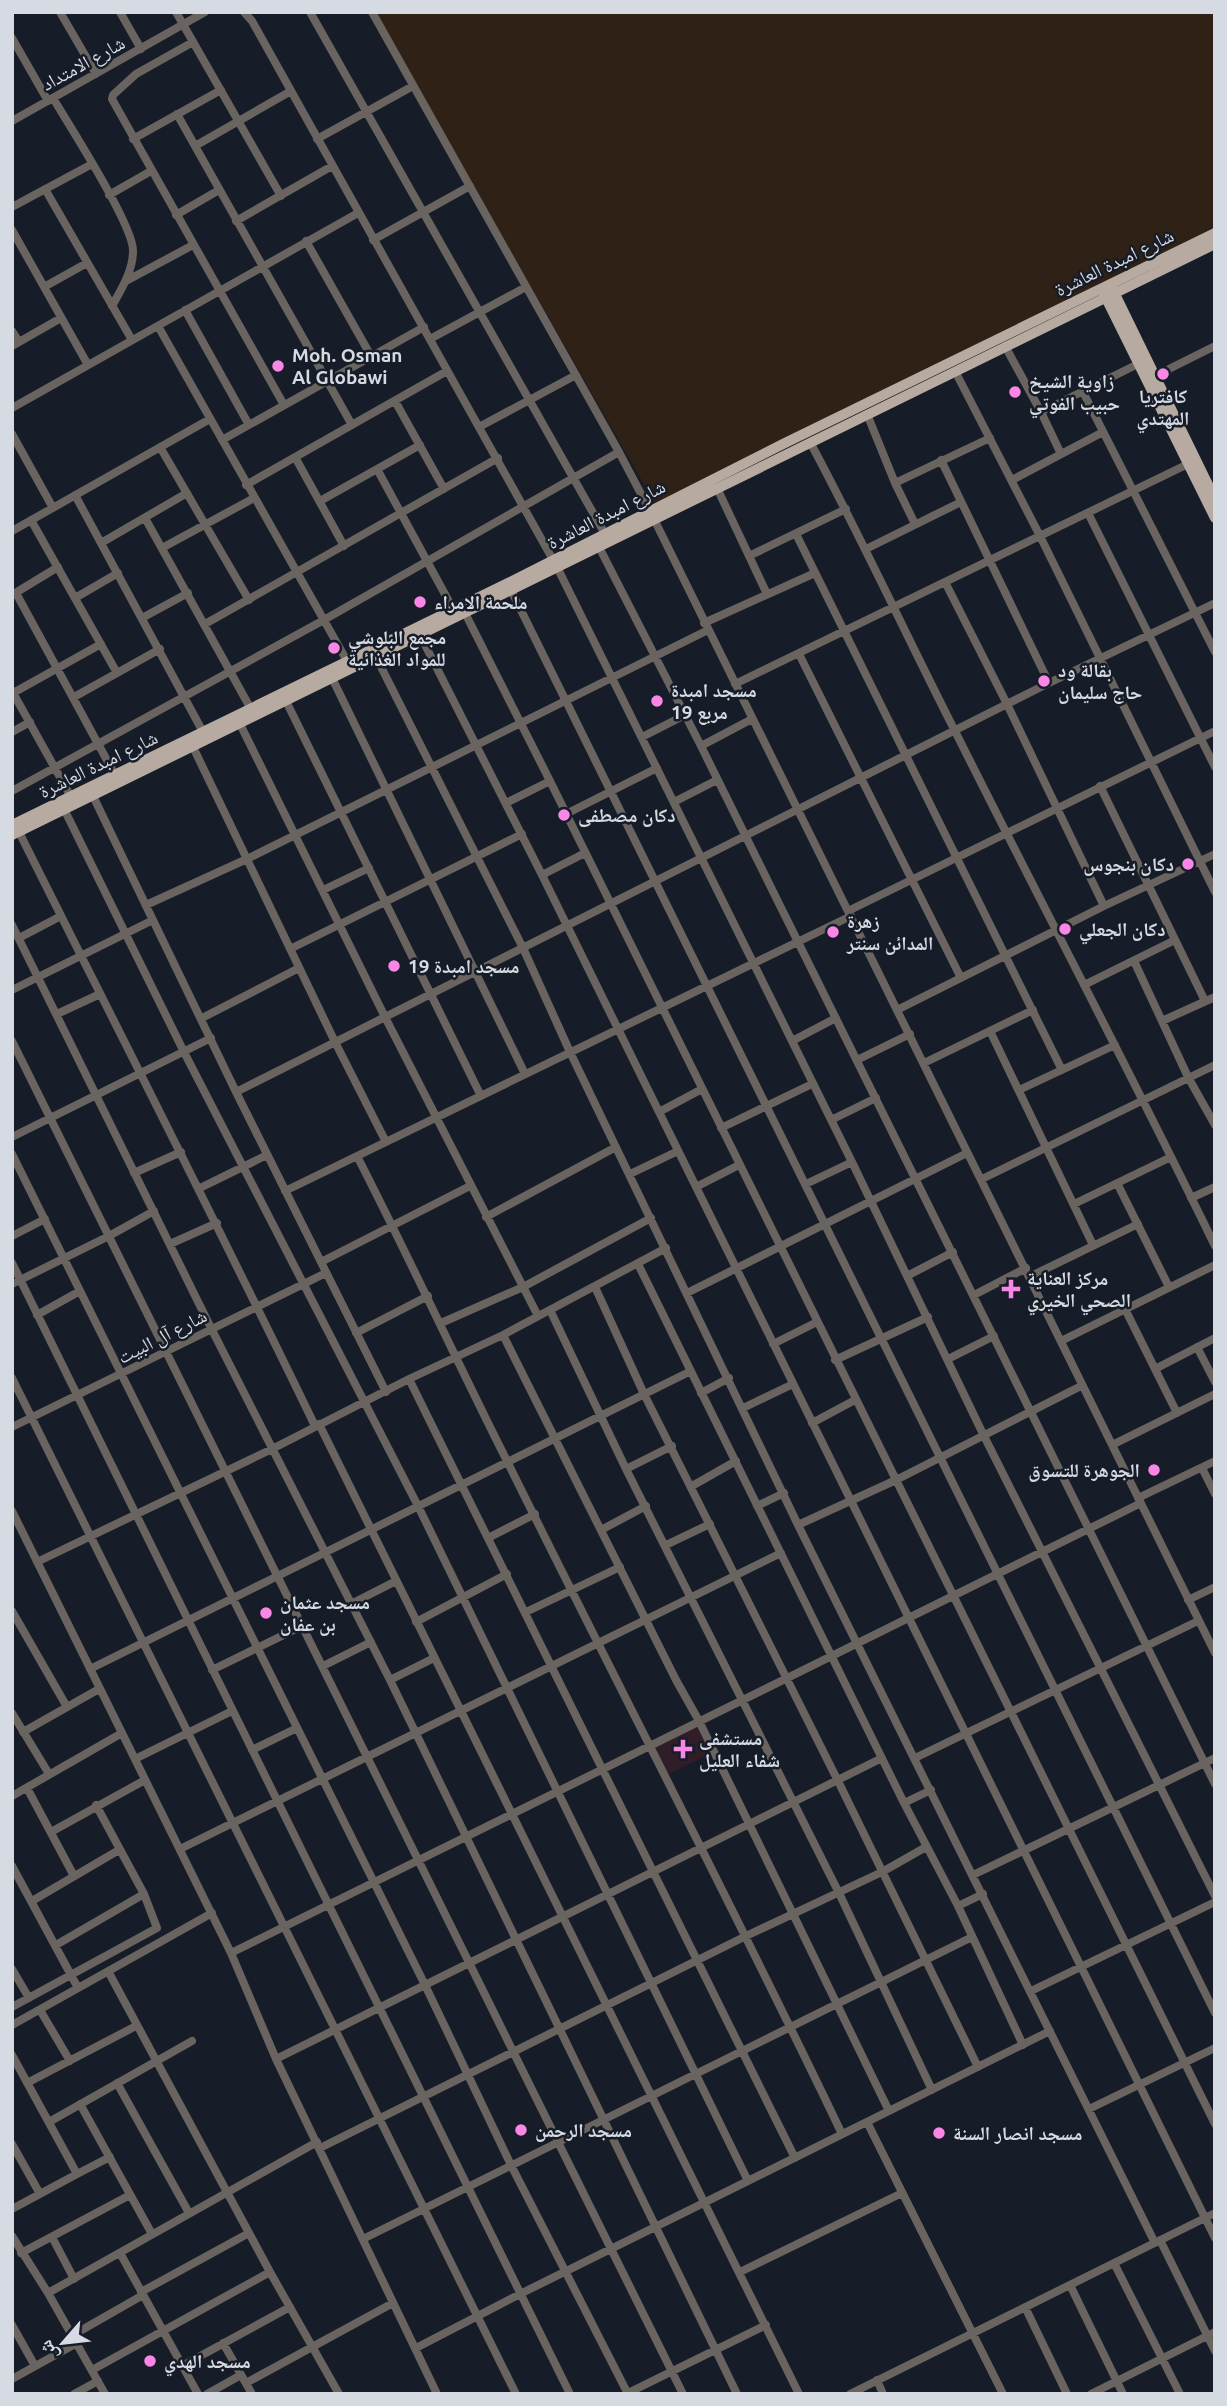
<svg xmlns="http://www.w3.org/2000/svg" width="1227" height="2406" font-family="Ubuntu,'Noto Naskh Arabic',sans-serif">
  <rect width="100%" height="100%" fill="#171d28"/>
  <path fill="#2f2115" d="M374,12H1215V243L662,516Z"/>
  <path fill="#2f1e27" d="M698,1723L713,1752L667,1775L652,1746Z"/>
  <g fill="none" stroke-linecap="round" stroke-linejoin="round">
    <path stroke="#69645f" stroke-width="8" d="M60,12L96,74
      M120,12L141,49
      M176,12L281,196
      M244,12L252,21L557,567L852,1162L984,1436L1215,1896
      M310,12L605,534
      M372,12L619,452L650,511L1215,1653
      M12,38L48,101
      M193,42L136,74L113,95L112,99L284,405
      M53,98C69,125 134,226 133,251C133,271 121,290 112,306
      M177,114L352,425
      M12,121L205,12
      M133,139L221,90
      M317,139L413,86
      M195,146L291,91
      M45,189L132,340
      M109,195L151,171
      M12,207L92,164
      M176,215L219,190
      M236,221L332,166
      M12,230L88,365
      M373,240L470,186
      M306,241L371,356
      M126,281L193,245
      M44,287L87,263
      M185,310L249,425
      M158,326L347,661
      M12,331L19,342
      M430,339L526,287
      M12,346L61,318
      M1005,346L1041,412L1061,454
      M955,371L1040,536L1215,892
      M1155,376L1215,346
      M1083,392L1215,652
      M395,401L444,489
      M12,408L358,213
      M1041,412L1138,364
      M867,414L895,483L915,524
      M479,427L576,375
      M12,434L53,508
      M222,440L424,327
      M810,442C861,537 906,635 955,731C1041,903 1131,1073 1215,1246
      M160,447L249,600
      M295,457L344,546
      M941,460L1049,683
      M377,469L453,609
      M1012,480L1103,432
      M895,483L990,438
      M246,485L447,371
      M717,488L767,594
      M75,495L203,732
      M320,501L420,445
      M1088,513L1215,767
      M145,518L252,711
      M31,520L117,673
      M12,531L210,419
      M796,534L1062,1070
      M101,543L187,493
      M599,547L701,746L1215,1784
      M162,548L254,498
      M866,549L961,502
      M751,555L846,509
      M945,582L1007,704L1104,906
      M511,590L1215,2013
      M16,593L115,775
      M12,595L58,567
      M75,598L118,573
      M465,613L550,781L1215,2124
      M142,618L188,593
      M704,623L815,573
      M205,624L498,458
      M420,635L542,875L1215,2238
      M799,654L961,978
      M376,657L523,948L570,1052L798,1525L1155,2243
      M332,678L525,1074
      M735,684L1188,464
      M12,691L71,797
      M13,693L101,644
      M74,697L160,649
      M286,701L481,1096
      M240,724L385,1017L538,1316
      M12,732L30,722
      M642,737L685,715
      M701,746L752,719
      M193,747L335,1042L386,1142
      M1100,786L1205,1001
      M12,791L322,621L619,452
      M93,796L236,1092L386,1392
      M674,802L717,780
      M506,803L550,781
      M64,809L184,1052L418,1506L748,2181
      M566,814L657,768
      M19,832C118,1030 219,1227 315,1426
      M542,875L585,853
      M323,890L369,868
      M146,905L247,859L708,630
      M848,911L1215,731
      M12,925L211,1328L390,1680L737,2394
      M19,938L61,916
      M290,949L522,834
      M1134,961L1188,1077L1215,1125
      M1084,985L1175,940
      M12,990L153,920
      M897,1010L1104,906L1215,854
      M57,1014L100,994
      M202,1018L299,968
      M1162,1021L1215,997
      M990,1031L1093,1245
      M12,1041L683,2394
      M792,1041L836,1018
      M857,1060L910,1034
      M924,1063L1033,1010
      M1019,1090L1115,1045
      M236,1092L1049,683L1215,603
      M659,1112L702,1089
      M831,1120L876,1098
      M721,1128L812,1084
      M12,1137L211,1038
      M12,1154L425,1985L511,2165L628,2394
      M357,1156C409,1257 456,1360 507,1461C618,1686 734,1908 842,2134
      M134,1173L181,1152
      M630,1174L678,1151
      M982,1179L1215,1065
      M1117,1183L1169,1287
      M806,1184L852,1162
      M696,1187L739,1165
      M200,1188L267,1155
      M285,1191L851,916
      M1191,1198L1215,1187
      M1074,1204L1171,1157
      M486,1217L616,1147
      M12,1236L45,1219
      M170,1244L217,1223
      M321,1262L470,1186
      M12,1263L570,2394
      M638,1264L904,1803L958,1906L1023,2045
      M907,1276L953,1252
      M1029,1277L1138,1224
      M12,1284L109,1236L154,1211
      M595,1287L644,1394L838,1781L978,2067
      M687,1293L967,1153
      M974,1295L1026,1268
      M550,1310L626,1469L839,1893L932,2090
      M1126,1311L1177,1413
      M37,1315L80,1291
      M441,1323L523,1287L651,1218
      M356,1333L428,1296
      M503,1335L676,1680L699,1721L889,2111
      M1061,1341L1215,1265
      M773,1344L817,1322
      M1197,1347L1215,1382
      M948,1359L994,1336
      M835,1360L928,1317
      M1155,1369L1215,1338
      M12,1378L516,2394
      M409,1379L795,2158
      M701,1393L729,1378
      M743,1408L793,1384
      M812,1423L855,1400
      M319,1424L799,2394
      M12,1427L326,1273
      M1112,1445L1215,1394
      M1202,1468L1215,1494
      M626,1469L672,1446
      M692,1486L736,1461
      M1138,1498L1215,1461
      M757,1506L784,1493
      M12,1511L231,1953
      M798,1525L896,1480L1081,1386
      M601,1530L646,1506
      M488,1538L535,1514
      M666,1545L710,1524
      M37,1562L272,1449L409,1379L503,1335L666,1248
      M1188,1600L1215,1587
      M351,1604L396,1581
      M12,1611L67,1707
      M526,1612L620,1567
      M416,1622L507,1574
      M323,1666L371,1642
      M90,1669C290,1569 491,1472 691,1371
      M212,1670L302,1626
      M390,1680L434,1658
      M12,1713L49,1774
      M23,1732L99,1689
      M252,1750L297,1728
      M915,1758L1198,1621
      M135,1759L232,1711
      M27,1788L74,1876
      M12,1796L122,1733
      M904,1803L931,1790
      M51,1832L145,1780
      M180,1849L781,1553
      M12,1866L78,1988
      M973,1875L1215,1758
      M32,1901L119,1850
      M958,1906L983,1894
      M56,1945L144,1894
      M12,1969L29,1998
      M108,1971L270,2272L339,2394
      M1031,1991L1215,1902
      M12,2007L157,1928L144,1894L96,1805
      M40,2010L70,2061
      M12,2025L212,1913
      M12,2055L77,2174L110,2157
      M276,2059L882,1758
      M27,2083L136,2026
      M117,2083L189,2213
      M80,2104L152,2234
      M1089,2109L1215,2048
      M49,2122L192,2041
      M867,2122L1003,2394
      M12,2144L40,2194
      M320,2148L746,1936L882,1872L926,1847
      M12,2209L77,2174
      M12,2236L48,2293L105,2394
      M52,2237L74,2279
      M363,2239L972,1937
      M1160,2240L1215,2351
      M21,2253L130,2195
      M120,2253L198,2394
      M1114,2263L1180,2394
      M740,2272L902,2193
      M1070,2285L1123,2394
      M141,2292L249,2233
      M48,2293L317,2142
      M1025,2307L1067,2394
      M12,2325L35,2366
      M73,2335L143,2295
      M223,2343L252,2394
      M416,2348L520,2294L1050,2031
      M182,2366L290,2307
      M92,2370L270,2272
      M12,2379L77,2343
      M877,2380L883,2394
      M246,2383L393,2303
      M74,2394L98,2381
      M207,2394L241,2375
      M437,2394L276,2059L231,1953L1141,1503
      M626,2394L766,2325
      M850,2394L1215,2213
      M1091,2394L1215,2332"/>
    <path stroke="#b7aba1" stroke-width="10" d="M1112,288L1215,499
      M1103,292L1215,518
      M12,825L508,583L787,442L1215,233
      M12,835L1215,244"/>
  </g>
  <g fill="#fa87e6" stroke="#171d28" stroke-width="2.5">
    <circle cx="278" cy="366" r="7"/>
    <circle cx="1163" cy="374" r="7"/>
    <circle cx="1015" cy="392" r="7"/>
    <circle cx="420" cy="602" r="7"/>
    <circle cx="334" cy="648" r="7"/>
    <circle cx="1044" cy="681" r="7"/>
    <circle cx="657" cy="701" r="7"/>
    <circle cx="564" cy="815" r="7"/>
    <circle cx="1188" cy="864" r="7"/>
    <circle cx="1065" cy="929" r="7"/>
    <circle cx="833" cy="932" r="7"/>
    <circle cx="394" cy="966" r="7"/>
    <path d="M1007.5 1278.5h7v7h7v7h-7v7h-7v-7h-7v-7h7z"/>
    <circle cx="1154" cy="1470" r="7"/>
    <circle cx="266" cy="1613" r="7"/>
    <path d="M679.5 1738.5h7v7h7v7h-7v7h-7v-7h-7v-7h7z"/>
    <circle cx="521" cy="2130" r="7"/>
    <circle cx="939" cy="2133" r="7"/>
    <circle cx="150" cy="2361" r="7"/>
  </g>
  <g text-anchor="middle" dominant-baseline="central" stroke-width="5" stroke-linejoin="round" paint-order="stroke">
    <g font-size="19" fill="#d6dae2" stroke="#171d28">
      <text transform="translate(83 63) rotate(-29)">شارع الامتداد</text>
      <text transform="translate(1114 262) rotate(-26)">شارع امبدة العاشرة</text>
      <text transform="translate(606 514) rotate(-27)">شارع امبدة العاشرة</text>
      <text transform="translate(98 764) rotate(-26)">شارع امبدة العاشرة</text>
      <text transform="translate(162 1336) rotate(-27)">شارع آل البيت</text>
    </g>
    <g font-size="19" font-weight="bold" fill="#d6dae2" stroke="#171d28" text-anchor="start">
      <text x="292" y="355">Moh. Osman<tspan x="292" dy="22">Al Globawi</tspan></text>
      <text x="1029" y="381">زاوية الشيخ<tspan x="1029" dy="22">حبيب الفوتي</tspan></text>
      <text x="1163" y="396" text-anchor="middle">كافتريا<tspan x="1163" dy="22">المهتدي</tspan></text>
      <text x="434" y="602">ملحمة الامراء</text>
      <text x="348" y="637">مجمع البلوشي<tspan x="348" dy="22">للمواد الغذائية</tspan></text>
      <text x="1058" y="670">بقالة ود<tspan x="1058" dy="22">حاج سليمان</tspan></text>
      <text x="671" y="690">مسجد امبدة<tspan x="671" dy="22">مربع 19</tspan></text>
      <text x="578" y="815">دكان مصطفى</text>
      <text x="1174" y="864" text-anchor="end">دكان بنجوس</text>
      <text x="847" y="921">زهرة<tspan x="847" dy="22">المدائن سنتر</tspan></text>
      <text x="1079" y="929">دكان الجعلي</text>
      <text x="408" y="966">مسجد امبدة 19</text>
      <text x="1027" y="1278">مركز العناية<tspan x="1027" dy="22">الصحي الخيري</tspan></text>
      <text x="1140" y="1470" text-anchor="end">الجوهرة للتسوق</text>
      <text x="280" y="1602">مسجد عثمان<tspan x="280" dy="22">بن عفان</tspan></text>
      <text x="699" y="1738">مستشفى<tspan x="699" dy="22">شفاء العليل</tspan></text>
      <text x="535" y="2130">مسجد الرحمن</text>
      <text x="953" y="2133">مسجد انصار السنة</text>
      <text x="164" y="2361">مسجد الهدي</text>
    </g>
  </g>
  <rect width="1227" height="2406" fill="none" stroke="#d6dae2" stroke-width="28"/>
  <g transform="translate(63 2343) rotate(242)" stroke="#171d28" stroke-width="5" paint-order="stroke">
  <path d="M0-5L12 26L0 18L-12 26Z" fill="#d6dae2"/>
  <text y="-10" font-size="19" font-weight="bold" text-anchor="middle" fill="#d6dae2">ش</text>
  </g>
</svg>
